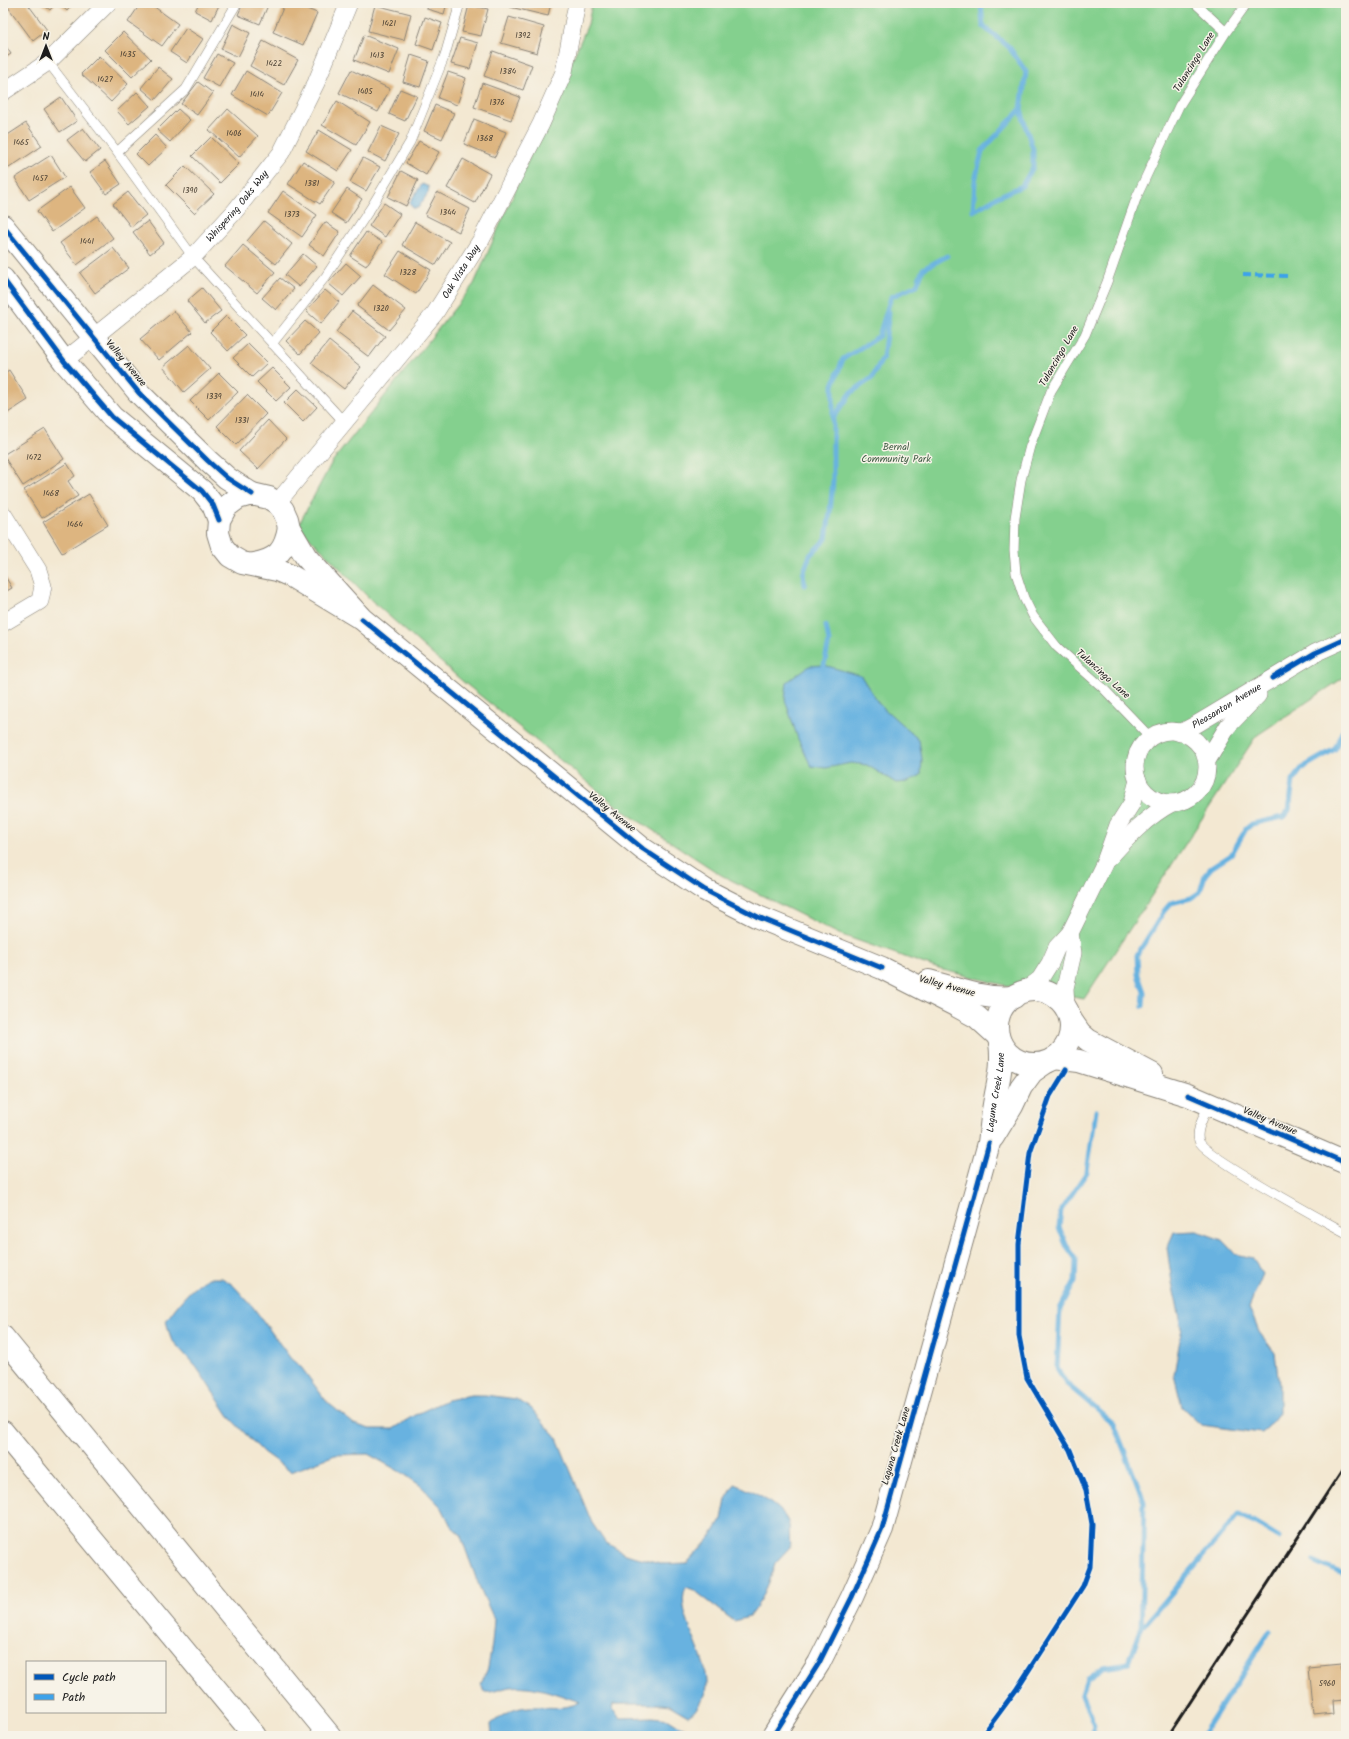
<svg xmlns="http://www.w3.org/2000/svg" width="1349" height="1739" font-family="Kalam,sans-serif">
  <rect width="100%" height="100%" fill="#f7f3e8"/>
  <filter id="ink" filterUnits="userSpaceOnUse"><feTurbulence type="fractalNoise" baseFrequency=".025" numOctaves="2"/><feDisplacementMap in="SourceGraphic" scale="8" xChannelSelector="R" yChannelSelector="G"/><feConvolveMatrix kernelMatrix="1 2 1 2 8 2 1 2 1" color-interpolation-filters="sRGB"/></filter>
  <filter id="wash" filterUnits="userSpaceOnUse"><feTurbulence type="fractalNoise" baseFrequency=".012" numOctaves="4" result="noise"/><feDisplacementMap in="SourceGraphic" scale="16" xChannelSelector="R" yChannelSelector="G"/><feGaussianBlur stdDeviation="0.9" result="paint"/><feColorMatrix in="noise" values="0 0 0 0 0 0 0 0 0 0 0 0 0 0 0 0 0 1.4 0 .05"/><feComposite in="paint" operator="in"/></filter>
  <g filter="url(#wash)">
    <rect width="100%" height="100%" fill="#f3e8d2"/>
    <path fill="#84d08e" stroke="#507655" d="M592,3H1346V676L1256,736L1084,999L1004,985L939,969L839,934L721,875L622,810L461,680L371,600L298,526L332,462L474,284L588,24Z"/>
    <path fill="#68b2e0" stroke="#42677e" d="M422,184L429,187L428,193L418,208H413L409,203Z
      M824,665L861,676L879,704L919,740L922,759L921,775L908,782L896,783L867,765L851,763L826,768L811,766L798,739L785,700L787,682L809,666Z
      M1197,1231L1222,1240L1235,1254L1252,1258L1263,1274L1249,1307L1259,1332L1275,1353L1279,1384V1412L1270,1425L1261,1433L1201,1425L1182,1407L1174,1375L1182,1327L1172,1283L1167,1248L1174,1232Z
      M208,1278H222L233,1285L253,1307L291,1359L301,1367L327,1402L354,1424L370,1429H393L419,1413L447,1400L471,1395H485L516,1399L531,1408L557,1438L592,1523L605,1542L625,1554L664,1564L687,1563L710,1538L722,1519L726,1499L735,1484C750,1490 785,1507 789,1525C790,1532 789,1540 790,1547L775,1563L770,1580L761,1600L749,1617L734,1621L694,1590L686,1587C672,1614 717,1666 705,1695C704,1697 701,1700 700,1703C696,1709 695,1712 688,1716L669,1705L662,1704H613L612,1709L620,1718L653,1717L669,1719L686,1730L684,1736H492L491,1724C502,1715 513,1708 528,1707C545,1706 564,1711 580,1702C559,1695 533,1684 511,1687C501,1688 494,1693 484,1692L481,1684L488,1668L492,1644L494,1619L479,1586L460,1534L451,1526L442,1508L421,1486L404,1474L368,1454L335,1455L291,1472L263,1452L231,1419L197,1368L171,1339L166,1321C177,1305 191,1287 208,1278Z"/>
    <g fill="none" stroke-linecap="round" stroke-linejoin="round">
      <path stroke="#68b2e0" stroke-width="5" d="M973,211L975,181L982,151L1021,109L1026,72L1009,47L983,26L981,3
        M973,211L999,196L1022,186L1033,167V149L1026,128L1021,109
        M834,417L852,392L872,378L883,357L889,312
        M805,585L803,574L810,555L826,539L830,512L833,481V385L843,359L879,336L891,297L917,285L923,269L947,256
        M824,665L829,642L826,626
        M1143,1006L1144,992L1138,975L1137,955L1164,911L1171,903L1191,898L1200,892L1205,875L1211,868L1231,855L1246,829L1252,824L1283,817L1289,810L1293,781L1302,768L1335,749L1343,730L1346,728
        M1314,1561L1338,1572L1346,1574
        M1141,1629L1239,1514L1279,1538
        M1092,1736L1095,1725L1082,1693L1087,1678L1103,1667L1129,1663L1141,1629L1144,1502L1114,1424L1067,1384L1057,1368L1060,1309L1075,1281L1076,1259L1066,1245L1059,1227L1061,1210L1087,1172L1096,1111
        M1202,1736L1270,1631"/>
    </g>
    <g id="blocks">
      <path fill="#ddb580" d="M5,3H27L47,30L33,41Z
        M41,3H56L50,10Z
        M58,3H74L67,11Z
        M141,3H149L178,24L162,46L128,22Z
        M199,3H220L212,20L195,11Z
        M243,3H269L260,24L238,15Z
        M285,3H292L317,13L303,45L273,32Z
        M428,3H447L444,14L427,9Z
        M511,3H551L548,16L510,7Z
        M375,5L411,14L404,40L368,31Z
        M469,5L488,9L481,36L462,32Z
        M425,17L442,23L433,50L416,44Z
        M509,17L544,27L537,53L501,43Z
        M233,24L250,33L238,57L221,49Z
        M186,28L203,39L187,63L170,52Z
        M123,32L151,59L132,77L105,50Z
        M364,35L399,49L389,74L354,60Z
        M460,38L478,43L470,69L451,64Z
        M263,41L298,60L284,85L250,66Z
        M3,42L11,54L3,59Z
        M493,51L532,65L523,90L484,76Z
        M217,54L233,63L219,87L203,78Z
        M411,55L429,61L420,87L403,82Z
        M99,56L128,84L111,102L81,74Z
        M158,67L173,79L155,100L141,88Z
        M351,70L390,89L378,112L339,93Z
        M246,71L282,93L268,116L232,95Z
        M448,72L466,78L457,105L438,98Z
        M198,82L213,93L197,115L181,104Z
        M482,83L520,97L511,120L474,107Z
        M400,89L417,96L405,121L389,114Z
        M137,92L150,106L129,124L117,111Z
        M61,97L77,121L60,132L44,109Z
        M337,101L370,122L356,145L322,125Z
        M435,105L454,113L442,139L424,131Z
        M178,109L190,120L170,142L157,130Z
        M228,109L258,136L239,157L209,130Z
        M474,119L506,132L495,157L464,144Z
        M26,123L42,146L9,168L3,160V138Z
        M381,126L399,134L385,161L368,152Z
        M83,128L100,150L85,162L67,140Z
        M319,130L352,150L338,171L306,151Z
        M155,135L167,148L148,166L136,154Z
        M211,137L239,164L220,183L192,156Z
        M419,141L439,152L426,175L406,163Z
        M51,155L65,177L29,200L15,178Z
        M363,158L380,167L366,191L350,182Z
        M463,159L490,174L475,203L447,188Z
        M105,161L121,184L106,194L90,172Z
        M303,161L335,182L320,204L288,184Z
        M185,166L214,194L194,213L166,185Z
        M401,171L418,180L406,206L388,197Z
        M70,187L85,208L52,232L37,211Z
        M347,189L362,199L346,223L331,213Z
        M283,191L317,215L302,237L268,213Z
        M128,192L146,215L131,227L113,204Z
        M437,192L470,209L459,232L425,215Z
        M384,203L400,214L385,237L369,226Z
        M97,216L113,238L77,265L60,243Z
        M148,221L164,243L150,254L133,232Z
        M264,221L292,244L276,264L247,241Z
        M325,222L340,232L324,256L309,245Z
        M415,222L450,242L436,265L402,245Z
        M366,232L382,242L366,266L350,256Z
        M243,245L275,272L257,293L225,266Z
        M113,248L129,268L95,293L80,273Z
        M400,251L431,270L416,294L385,274Z
        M303,254L317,266L299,287L285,275Z
        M346,263L361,276L343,296L328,283Z
        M280,278L294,289L276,310L262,298Z
        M373,285L406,310L389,330L357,306Z
        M202,288L221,311L205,323L187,301Z
        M325,290L339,302L321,324L306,311Z
        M174,311L192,332L159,360L140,339Z
        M352,311L385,336L369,357L336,332Z
        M226,316L245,335L228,351L210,332Z
        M305,321L319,333L300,354L286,341Z
        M329,341L361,367L344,389L311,363Z
        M248,344L267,363L252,377L233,358Z
        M189,345L210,369L184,392L163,367Z
        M272,368L291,387L276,401L257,382Z
        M9,370L28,400L3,416V374Z
        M219,373L238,392L209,420L190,401Z
        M298,389L317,407L303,422L284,403Z
        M247,395L266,414L236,445L217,426Z
        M268,420L286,439L258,469L239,451Z
        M45,429L64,459L23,486L3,455Z
        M67,463L75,476L68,481L78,496L42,518L24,490Z
        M89,494L108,525L62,553L43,522Z
        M3,573L12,588L3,593Z
        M1342,1664L1345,1700L1332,1701L1333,1713L1314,1715L1309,1667Z"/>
    </g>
  </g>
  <g filter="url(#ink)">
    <use href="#blocks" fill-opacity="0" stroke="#888277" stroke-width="1"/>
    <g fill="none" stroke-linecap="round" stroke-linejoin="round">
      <g stroke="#888277" stroke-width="10">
        <path id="service" d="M1195,3L1226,32L1247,3
          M48,62L117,152L193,257L344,422
          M117,152L186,89L237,3
          M272,344L326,276L372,206L410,142L445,55L460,3
          M1151,738L1102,687L1057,647L1033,616L1024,598L1016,573L1014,550L1015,518L1021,480L1030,446L1051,391L1085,335L1107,282L1137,196L1179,106L1226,32
          M1209,1104C1205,1115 1195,1130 1199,1141C1204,1156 1325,1221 1346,1233"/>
      </g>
      <g stroke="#888277" stroke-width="18">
        <g id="minor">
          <path d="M3,92L48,62L108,3"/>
          <path id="s1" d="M64,361L193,257L235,211L281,153L316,83L349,3"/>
          <path id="s2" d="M277,503L435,313L481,240L541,124L564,72L577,3"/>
          <path d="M3,514L38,570L43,586L40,601L3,623"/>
          <circle cx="1171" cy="767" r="36"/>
          <path id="s3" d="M1180,733L1197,724L1315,653L1346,639"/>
          <path d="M1207,761L1228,726L1258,695"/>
          <path d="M1109,858C1128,837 1147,816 1172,803"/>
          <path d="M1022,993L1040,979L1050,963L1057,947L1070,933L1104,864L1118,825L1132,803L1138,780"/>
          <path d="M1066,1008L1065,988L1073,953L1070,933"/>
        </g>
      </g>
      <g stroke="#888277" stroke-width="24">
        <g id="tertiary">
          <path d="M3,226L139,393L208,461L227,478L252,494"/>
          <path d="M3,279L64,361L112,417L202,491L213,505L219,520"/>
          <path d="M254,564C277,560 285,551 289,528"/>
          <path d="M362,619L291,576L277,570L242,563L230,556L222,546L218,533L219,520L226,507L238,498L252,494L269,498L277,503L283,510L287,519L289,528L306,557L362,619L643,849L705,890L758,917L882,968L955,1005L977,1017L998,1036"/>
          <path d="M929,981C957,989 985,1000 1014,997"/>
          <circle cx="1034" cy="1027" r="37"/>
          <path d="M1071,1020L1080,1033L1088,1040L1152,1074"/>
          <path d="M1054,1058L1079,1061L1188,1095L1346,1163"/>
          <path d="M993,1137L1012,1106L1021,1087L1032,1072L1045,1063"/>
          <path id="s4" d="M773,1736L819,1663L852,1597L882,1529L989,1143C991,1128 992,1113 995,1099C999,1077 1003,1065 1000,1042"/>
        </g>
      </g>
      <g stroke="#888277" stroke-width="24">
        <path id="motorway" d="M3,1337L330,1736
          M3,1432L255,1736"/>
      </g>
      <use href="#service" stroke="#fff" stroke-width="9"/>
      <use href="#minor" stroke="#fff" stroke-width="17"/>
      <use href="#tertiary" stroke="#fff" stroke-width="22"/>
      <use href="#motorway" stroke="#fff" stroke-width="22"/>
      <path stroke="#1c1c1c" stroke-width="3" d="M1168,1736L1346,1464"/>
      <path stroke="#3da2ea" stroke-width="4" stroke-dasharray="8 4" stroke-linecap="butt" d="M1243,275L1291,276"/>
      <g stroke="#f7f3e8" stroke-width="8">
        <path id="cycleway" d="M3,226L139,393L208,461L227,478L252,494
          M3,279L64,361L112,417L202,491L213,505L219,520
          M362,619L643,849L705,890L758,917L882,968
          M1273,678L1315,653L1346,639
          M1188,1095L1346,1163
          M773,1736L819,1663L852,1597L882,1529L989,1143
          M982,1736L1016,1690L1083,1586L1090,1567L1092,1524L1086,1490L1070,1450L1027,1378L1019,1336V1244L1030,1153L1050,1096L1066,1070"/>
      </g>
      <use href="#cycleway" stroke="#0057b8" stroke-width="5"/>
    </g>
  </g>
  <g text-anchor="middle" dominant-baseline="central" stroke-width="3" stroke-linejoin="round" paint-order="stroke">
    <g font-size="8" fill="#4c4235">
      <text x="389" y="23">1421</text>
      <text x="523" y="35">1392</text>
      <text x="128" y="54">1435</text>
      <text x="377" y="55">1413</text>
      <text x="274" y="63">1422</text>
      <text x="508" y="71">1384</text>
      <text x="105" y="79">1427</text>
      <text x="365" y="91">1405</text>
      <text x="257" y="94">1414</text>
      <text x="497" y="102">1376</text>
      <text x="234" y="133">1406</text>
      <text x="485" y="138">1368</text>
      <text x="21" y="142">1465</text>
      <text x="40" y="178">1457</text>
      <text x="312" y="183">1381</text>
      <text x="190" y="190">1390</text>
      <text x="448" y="212">1344</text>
      <text x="292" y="214">1373</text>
      <text x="87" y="241">1441</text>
      <text x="408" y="272">1328</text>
      <text x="381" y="308">1320</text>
      <text x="214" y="396">1339</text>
      <text x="242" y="420">1331</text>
      <text x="34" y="457">1472</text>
      <text x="51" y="493">1468</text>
      <text x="75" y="524">1464</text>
      <text x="1327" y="1683">5960</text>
    </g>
    <g font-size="10" fill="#1c1c1c" stroke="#f7f3e8">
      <text transform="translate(1194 62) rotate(-58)">Tulancingo Lane</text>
      <text stroke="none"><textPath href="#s1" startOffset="233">Whispering Oaks Way</textPath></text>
      <text stroke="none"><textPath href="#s2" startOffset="296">Oak Vista Way</textPath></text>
      <text transform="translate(1059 356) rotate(-60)">Tulancingo Lane</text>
      <text transform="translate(126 363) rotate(50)">Valley Avenue</text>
      <text transform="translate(1103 674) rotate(42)">Tulancingo Lane</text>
      <text stroke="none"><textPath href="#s3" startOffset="54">Pleasanton Avenue</textPath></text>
      <text transform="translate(612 812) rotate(39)">Valley Avenue</text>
      <text transform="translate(947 986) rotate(15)">Valley Avenue</text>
      <text stroke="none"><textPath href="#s4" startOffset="686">Laguna Creek Lane</textPath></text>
      <text transform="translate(1270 1121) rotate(23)">Valley Avenue</text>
      <text transform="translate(896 1446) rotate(-74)">Laguna Creek Lane</text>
    </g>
    <g font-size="10" fill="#405b44" stroke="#f7f3e8">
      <text x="896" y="447">Bernal<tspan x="896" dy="12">Community Park</tspan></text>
    </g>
  </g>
  <rect width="1349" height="1739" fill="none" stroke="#f7f3e8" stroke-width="16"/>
  <rect x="26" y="1661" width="140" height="52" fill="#f7f3e8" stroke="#9f9d96"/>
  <rect x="34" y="1674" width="20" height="6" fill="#0057b8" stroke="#9f9d96"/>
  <text x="62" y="1681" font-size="12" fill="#1c1c1c">Cycle path</text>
  <rect x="34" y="1694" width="20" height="6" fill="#3da2ea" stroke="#9f9d96"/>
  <text x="62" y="1701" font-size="12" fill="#1c1c1c">Path</text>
  <g transform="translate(46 46)" stroke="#f7f3e8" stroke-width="3" paint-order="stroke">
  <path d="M0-3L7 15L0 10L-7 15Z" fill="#1c1c1c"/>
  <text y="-6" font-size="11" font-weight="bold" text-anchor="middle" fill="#1c1c1c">N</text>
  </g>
</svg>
